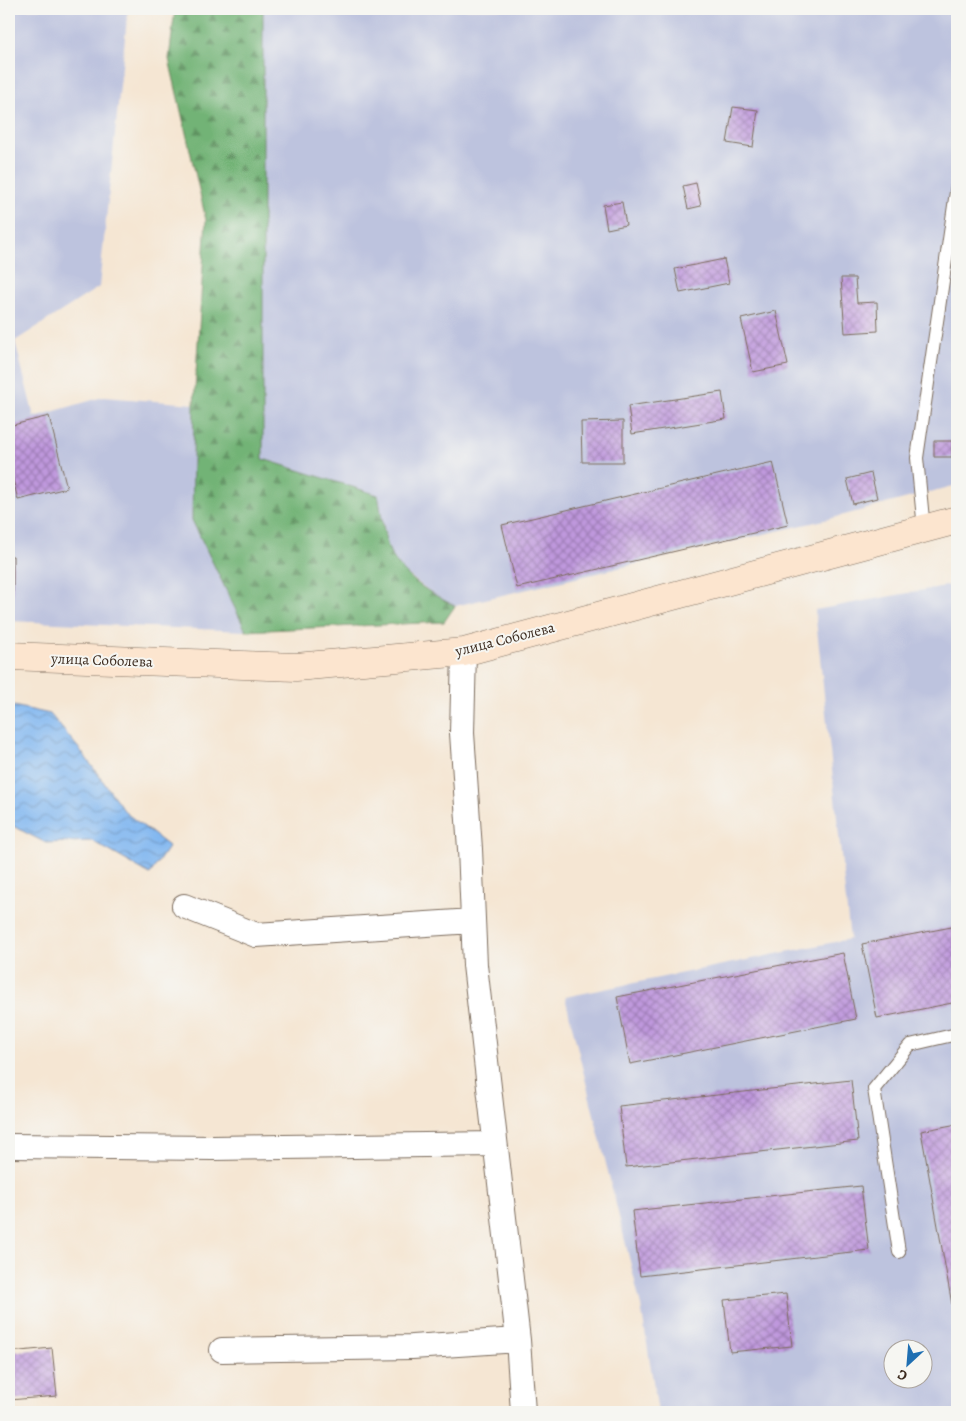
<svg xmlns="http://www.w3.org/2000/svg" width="966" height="1421" font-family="Alegreya,serif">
  <defs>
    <pattern id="forest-firs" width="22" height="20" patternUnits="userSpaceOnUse" patternTransform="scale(1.25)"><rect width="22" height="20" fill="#72b376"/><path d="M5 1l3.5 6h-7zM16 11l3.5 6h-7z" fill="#5f9260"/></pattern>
    <pattern id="water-waves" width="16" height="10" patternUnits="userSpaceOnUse" patternTransform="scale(1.25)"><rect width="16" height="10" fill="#82b7f0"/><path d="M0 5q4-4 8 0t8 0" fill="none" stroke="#6c95c2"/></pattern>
    <pattern id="building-cross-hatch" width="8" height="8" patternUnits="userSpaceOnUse" patternTransform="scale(1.25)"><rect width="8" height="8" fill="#bf98dd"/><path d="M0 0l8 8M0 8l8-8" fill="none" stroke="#9c7cb3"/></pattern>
  </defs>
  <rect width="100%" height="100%" fill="#f6f6f2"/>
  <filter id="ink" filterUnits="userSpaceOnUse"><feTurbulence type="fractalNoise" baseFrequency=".02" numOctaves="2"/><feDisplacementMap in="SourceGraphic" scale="10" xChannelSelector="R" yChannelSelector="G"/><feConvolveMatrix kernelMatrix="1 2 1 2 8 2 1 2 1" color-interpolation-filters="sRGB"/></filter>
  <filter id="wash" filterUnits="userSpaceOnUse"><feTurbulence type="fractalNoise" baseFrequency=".0096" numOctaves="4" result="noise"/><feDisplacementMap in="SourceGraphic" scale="20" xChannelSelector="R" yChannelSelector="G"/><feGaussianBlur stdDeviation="1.12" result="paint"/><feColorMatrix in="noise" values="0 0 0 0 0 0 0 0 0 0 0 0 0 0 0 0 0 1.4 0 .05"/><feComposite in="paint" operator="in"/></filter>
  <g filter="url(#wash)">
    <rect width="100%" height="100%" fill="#f5e6d3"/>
    <path fill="#bdc3de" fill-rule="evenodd" d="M9,9H128L99,287L15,341L34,417L103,397L194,404L192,520L246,631L9,621Z
      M263,9H957V485L833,518L455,606L437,597L402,570L389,551L377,495L263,459Z
      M957,584V1412H658L641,1306L565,997L850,939L815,610ZM894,1348H924V1378H894Z"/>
    <path fill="url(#forest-firs)" stroke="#566e4a" d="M175,9H263V459L378,495C381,509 384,540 390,552C403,577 431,594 455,606L444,622L246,631L192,520L194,404L206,220L169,59Z"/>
    <path fill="url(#water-waves)" stroke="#5e7087" d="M9,705L50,714L81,751L126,813L169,846L150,874L92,841L46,843L9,824Z"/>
    <g id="blocks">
      <path fill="url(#building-cross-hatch)" d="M733,107L758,110L753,147L727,143Z
        M696,183L701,206L688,209L683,186Z
        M622,202L626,225L607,229L603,205Z
        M724,259L729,283L680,293L675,269Z
        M841,278H855L857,303L877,302L878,331L845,333Z
        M776,311L788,365L753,372L741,319Z
        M722,392L726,419L632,434L628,406Z
        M49,416L67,488L18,500L9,463V426Z
        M623,421V462H582L581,422Z
        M934,441H952V457H934Z
        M773,462L788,525L517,588L502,525Z
        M871,473L877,498L853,504L847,479Z
        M9,556H13V600H9Z
        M957,926V1002L877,1018L862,944Z
        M843,953L856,1019L630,1064L617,997Z
        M851,1080L858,1141L626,1167L619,1106Z
        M957,1124V1327H956L921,1131Z
        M861,1186L869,1250L640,1276L632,1211Z
        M786,1294L792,1346L730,1352L724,1300Z
        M52,1348L57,1396L9,1400V1352Z"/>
    </g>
  </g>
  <g filter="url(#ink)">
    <use href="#blocks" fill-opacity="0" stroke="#7c6c5d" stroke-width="1"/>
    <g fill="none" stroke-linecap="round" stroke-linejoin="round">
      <g stroke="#7c6c5d" stroke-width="14">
        <path id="lane" d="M924,529L917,458L957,185
          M899,1252L874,1089L910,1045L957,1034"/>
      </g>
      <g stroke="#7c6c5d" stroke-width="26">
        <path id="street" d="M464,652L462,733L470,849L475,965L518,1340L523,1412
          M184,906L256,935L473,921
          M9,1146L213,1148L495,1144
          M222,1350L412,1347L518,1340"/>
      </g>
      <g stroke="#7c6c5d" stroke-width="29">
        <path id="secondary" d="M9,656L296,667L464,652L957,520"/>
      </g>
      <use href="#lane" stroke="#fff" stroke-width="12"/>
      <use href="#street" stroke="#fff" stroke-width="24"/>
      <use href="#secondary" stroke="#fce5cf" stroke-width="28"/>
    </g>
  </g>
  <g text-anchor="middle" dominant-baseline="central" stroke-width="4" stroke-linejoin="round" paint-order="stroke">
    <g font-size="15" fill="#3b2a1e" stroke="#f6f6f2">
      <text transform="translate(505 639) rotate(-14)">улица Соболева</text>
      <text transform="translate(102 660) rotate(2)">улица Соболева</text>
    </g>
  </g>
  <rect width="966" height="1421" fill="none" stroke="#f6f6f2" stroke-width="30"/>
  <g transform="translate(908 1364) rotate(206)"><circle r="24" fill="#f6f6f2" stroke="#aba49d"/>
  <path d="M0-4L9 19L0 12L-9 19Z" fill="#1f6fb2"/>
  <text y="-8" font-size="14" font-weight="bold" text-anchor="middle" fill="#3b2a1e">С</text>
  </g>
</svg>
